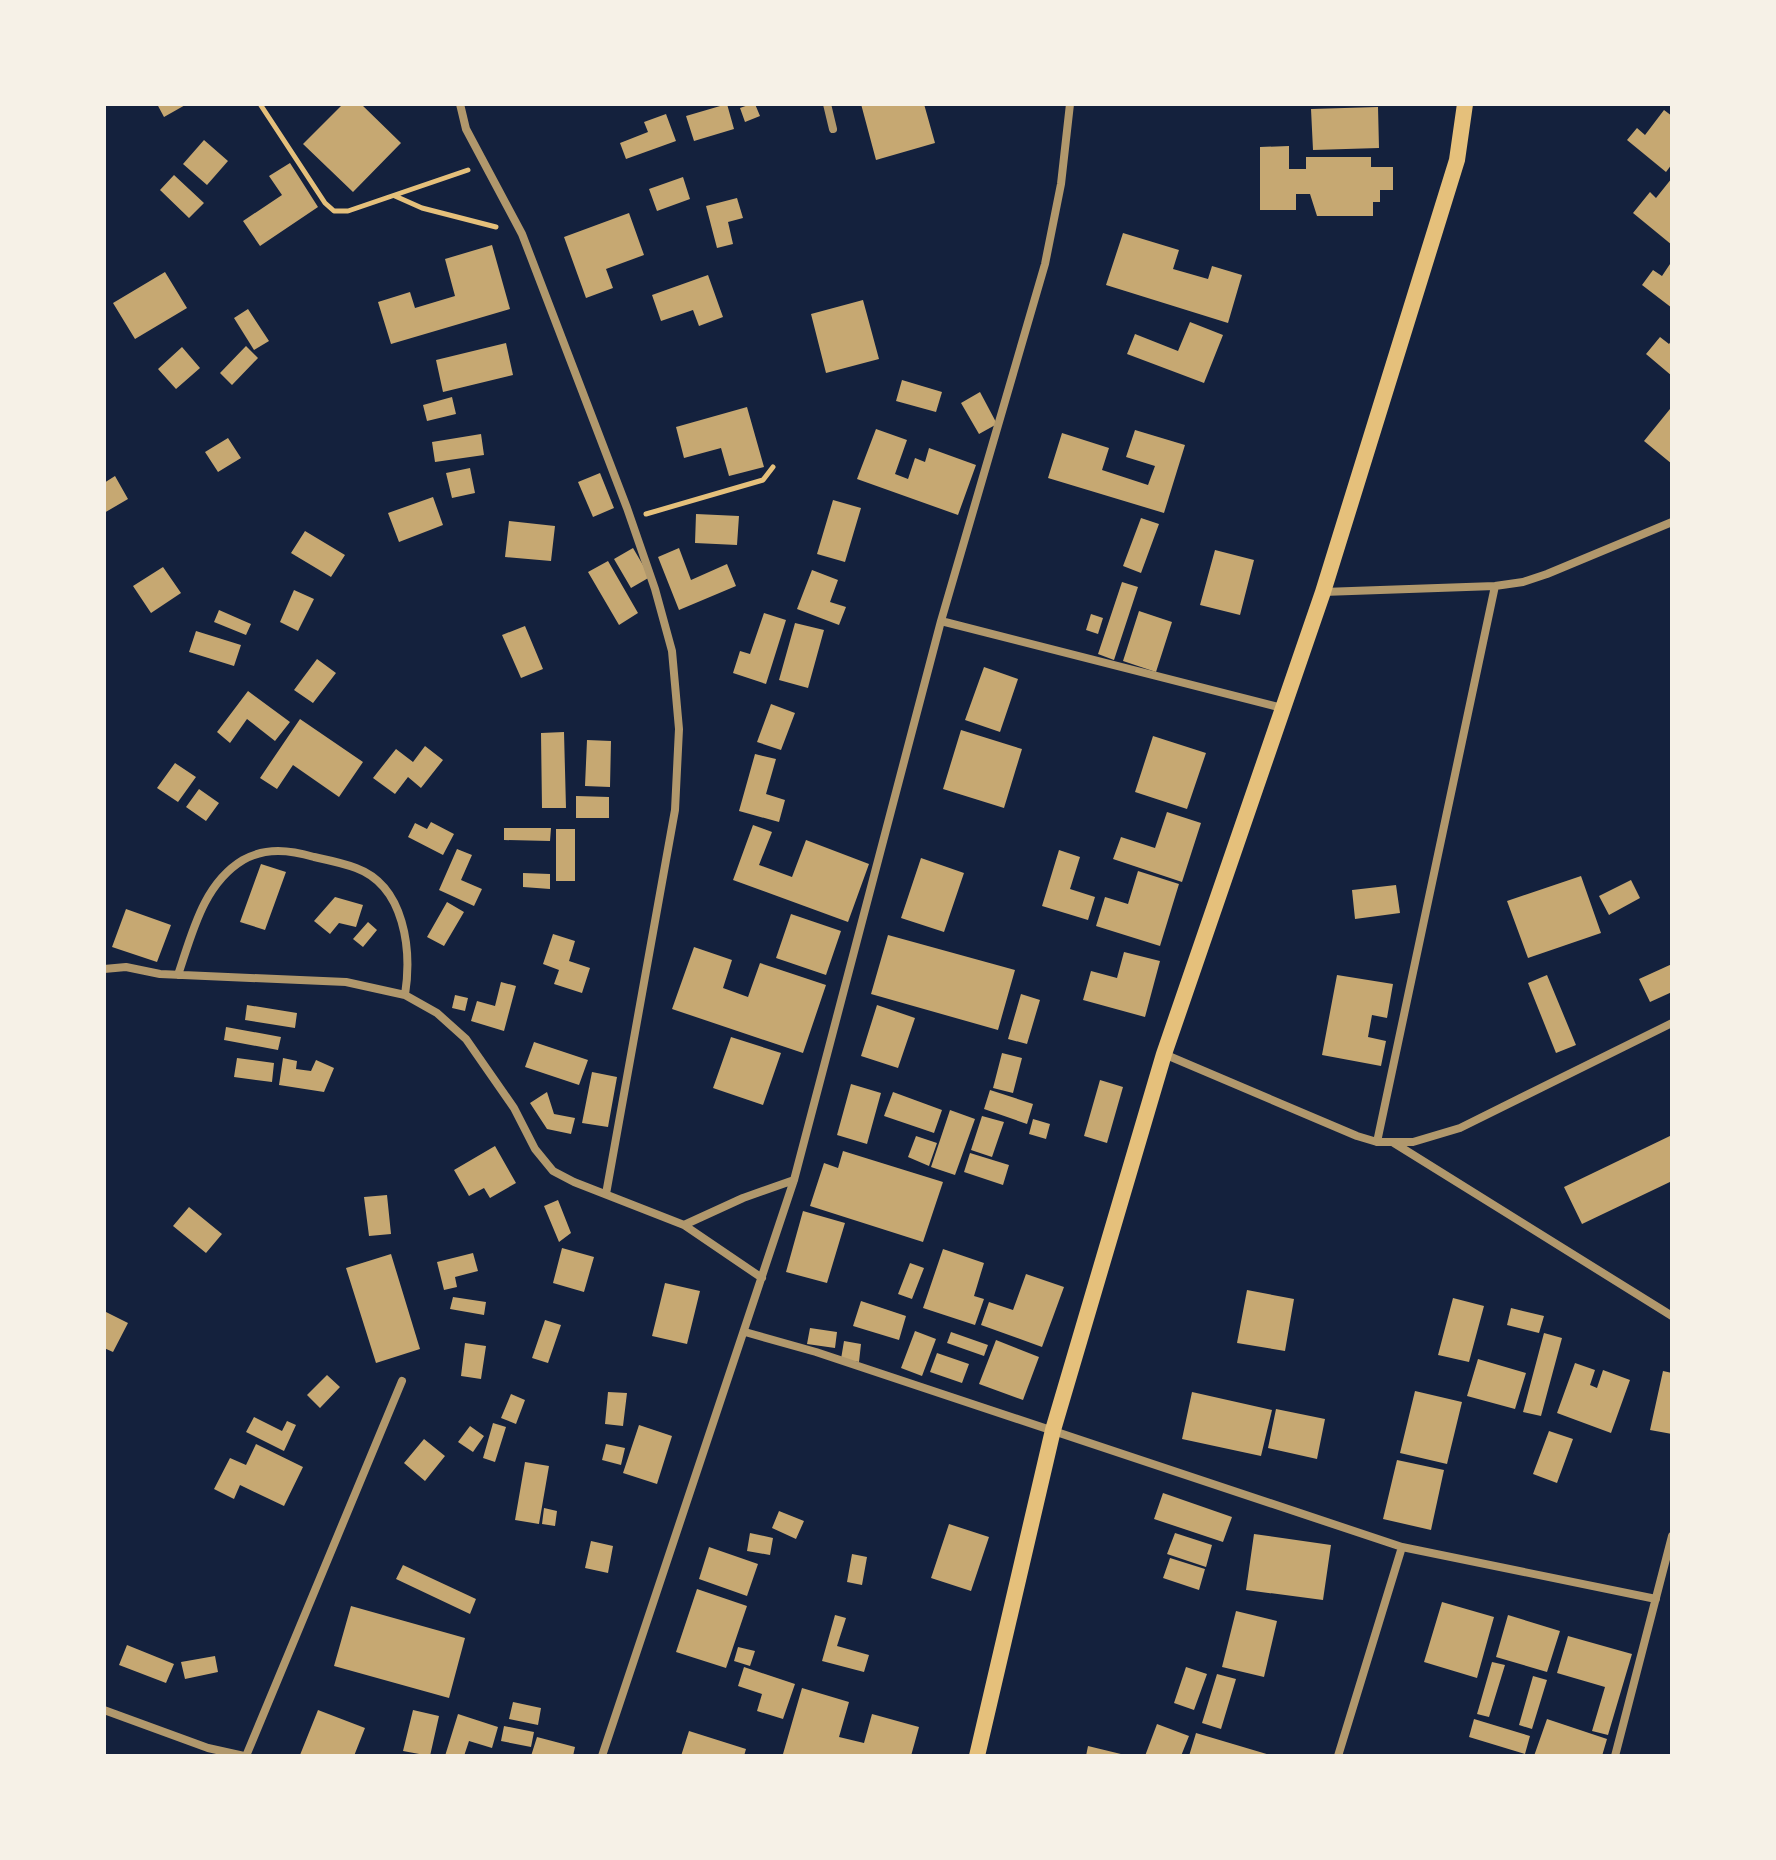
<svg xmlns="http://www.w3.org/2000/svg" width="1776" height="1860" font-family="'Fira Sans Condensed',sans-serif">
  <rect width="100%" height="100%" fill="#14213d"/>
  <path fill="#c6a872" d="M157,104H187L164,117Z
    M343,104H361L401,143L353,192L303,144Z
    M727,104L734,129L694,141L686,116Z
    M751,104H755L760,116L745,122L740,108Z
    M861,104H924L935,143L876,160Z
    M1378,107L1379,148L1313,150L1311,109Z
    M1664,110L1672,116V164L1666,172L1627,140L1637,128L1645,135Z
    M666,114L676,141L626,159L620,143L648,132L644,122Z
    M204,140L228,161L207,185L183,164Z
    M1289,146V169H1306V157H1371V167H1393V190H1380V202H1373V216H1317L1310,194H1296V210H1260V147Z
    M290,163L318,207L260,246L243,221L282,195L269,176Z
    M174,175L204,203L189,218L160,190Z
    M683,177L690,199L657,211L649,189Z
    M1672,178V245L1633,213L1650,192L1656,198Z
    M737,198L743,218L728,222L733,244L717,248L706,206Z
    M629,213L644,255L606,269L613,288L586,298L564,237Z
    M1123,233L1179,250L1173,269L1208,279L1212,266L1242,275L1228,323L1106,285Z
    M492,245L510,309L391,344L378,302L410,292L415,308L455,296L445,259Z
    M1672,261V308L1642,285L1653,270L1662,276Z
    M165,272L187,308L135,339L113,303Z
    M708,275L723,317L699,326L693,310L661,321L652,295Z
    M863,300L879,359L826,373L811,314Z
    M248,309L269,341L254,350L234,318Z
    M1190,322L1223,335L1204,383L1127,354L1135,334L1178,351Z
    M1660,337L1669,344L1672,340V376L1646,354Z
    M506,343L513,375L443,392L436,360Z
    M246,346L258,358L232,385L220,373Z
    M182,347L200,368L176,389L158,369Z
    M902,380L942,392L936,412L896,401Z
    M980,392L997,424L979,434L961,403Z
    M452,397L456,414L427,421L423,405Z
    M747,407L764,467L729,476L721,448L684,458L676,427Z
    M1670,409L1672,411V464L1644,441Z
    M876,429L907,440L895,474L908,479L915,458L925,462L929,448L976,465L958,515L857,479Z
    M1135,430L1185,445L1164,513L1048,478L1062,433L1109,448L1102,470L1148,485L1155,466L1126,457Z
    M481,434L484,455L435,462L432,442Z
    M228,438L241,458L218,472L205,452Z
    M470,468L475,493L452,498L446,473Z
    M600,473L614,508L593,517L578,482Z
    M115,476L128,499L104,513V483Z
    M433,497L443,525L399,542L388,513Z
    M833,500L861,508L845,562L817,554Z
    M696,514L739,516L737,545L695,543Z
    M1141,518L1159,524L1141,573L1123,566Z
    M509,521L555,526L551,561L505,557Z
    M305,531L345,555L331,577L291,553Z
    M633,548L650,577L631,588L614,559Z
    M679,548L691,580L727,564L736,586L679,610L658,557Z
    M1215,550L1254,560L1240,615L1200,605Z
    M608,561L638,613L619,625L588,572Z
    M163,567L181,593L151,613L133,586Z
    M812,570L838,580L830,602L846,607L839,625L797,609Z
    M1122,582L1138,587L1114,660L1098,654Z
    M294,590L314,599L298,631L280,622Z
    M219,610L251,624L246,635L214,622Z
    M1139,611L1172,622L1156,672L1123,661Z
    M764,613L786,620L766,684L733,673L740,651L750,654Z
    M1091,614L1103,618L1098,634L1086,630Z
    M795,623L824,630L808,688L779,680Z
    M525,626L543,669L521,678L502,635Z
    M196,631L241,645L234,666L189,652Z
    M317,659L336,673L313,703L294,690Z
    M984,667L1018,679L1000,732L965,720Z
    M248,691L290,722L275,741L247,719L230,743L217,732Z
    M771,704L795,713L781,750L757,742Z
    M300,719L363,762L339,797L293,765L277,789L260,778Z
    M961,730L1022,749L1004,808L943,789Z
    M564,732L566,808H542L541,733Z
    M1153,736L1206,753L1187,809L1135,792Z
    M587,740L611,741L610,787L585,786Z
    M425,746L443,760L421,788L408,777L395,794L373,778L396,749L413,762Z
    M755,754L776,759L766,794L785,800L779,822L739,811Z
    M175,763L196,777L178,802L157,788Z
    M199,789L219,803L206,821L186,807Z
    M576,796L609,797V818H576Z
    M1167,812L1201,823L1182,882L1113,859L1121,837L1155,848Z
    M431,822L454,834L443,855L408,837L415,823L427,829Z
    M753,825L772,832L759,865L792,877L806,840L869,864L848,922L733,880Z
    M504,828H551L550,841L504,840Z
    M556,829H575V881H556Z
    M457,849L472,855L461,880L482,889L474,906L439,890Z
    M1059,850L1080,857L1070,889L1095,897L1088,920L1042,906Z
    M921,858L964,873L944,932L901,918Z
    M261,864L286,872L265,930L240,922Z
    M1138,871L1179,884L1160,946L1096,926L1105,897L1128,904Z
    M523,873L550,874V889L523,887Z
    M1581,876L1601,933L1528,958L1507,901Z
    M1631,880L1640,898L1609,915L1599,896Z
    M1396,885L1400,913L1355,919L1352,890Z
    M335,897L363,905L356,927L339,923L330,934L314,921Z
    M447,902L464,912L444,946L427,937Z
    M126,909L171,925L157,962L112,947Z
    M791,914L841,931L826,975L776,958Z
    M368,922L377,930L363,947L353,939Z
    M553,934L575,941L569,961L590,968L582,993L554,984L559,970L543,964Z
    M888,935L1015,970L998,1030L871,994Z
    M694,947L732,960L723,988L748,997L760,963L826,985L803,1053L672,1009Z
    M1124,952L1160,961L1145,1017L1083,1000L1091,971L1117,978Z
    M1672,964V992L1650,1002L1639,979Z
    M1337,975L1393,984L1387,1018L1372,1015L1368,1037L1386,1041L1381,1066L1322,1055Z
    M1547,975L1576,1045L1556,1053L1528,983Z
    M501,982L516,986L504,1031L471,1021L477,1001L495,1006Z
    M1021,994L1040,1000L1027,1044L1008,1039Z
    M455,995L468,998L465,1011L452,1008Z
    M247,1005L297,1013L295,1028L245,1020Z
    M877,1005L915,1018L898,1068L861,1056Z
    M226,1027L281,1037L278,1050L224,1040Z
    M731,1037L781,1053L763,1105L713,1088Z
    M534,1042L588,1060L579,1085L525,1067Z
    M1002,1053L1022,1058L1013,1093L993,1088Z
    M237,1058L274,1063L272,1082L234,1077Z
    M283,1058L297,1061L296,1069L311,1071L316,1060L334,1068L324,1092L279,1085Z
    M592,1072L617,1077L608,1127L582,1123Z
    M1100,1080L1123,1087L1107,1143L1084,1136Z
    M851,1084L881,1093L867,1144L837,1135Z
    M990,1090L1033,1104L1027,1124L984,1109Z
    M547,1092L554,1114L575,1118L571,1134L547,1129L530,1103Z
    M893,1092L942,1110L934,1133L884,1116Z
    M950,1110L975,1119L955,1175L931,1167Z
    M982,1116L1004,1122L992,1157L971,1150Z
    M1033,1119L1050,1124L1046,1139L1029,1134Z
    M1672,1135V1181L1582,1224L1564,1187Z
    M916,1136L937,1143L929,1166L908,1157Z
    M495,1146L516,1183L490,1198L484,1188L469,1196L454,1170Z
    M843,1151L943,1182L923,1242L810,1206L824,1163L838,1168Z
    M970,1153L1009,1165L1003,1185L964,1172Z
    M387,1195L391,1234L369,1236L364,1197Z
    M558,1200L571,1233L559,1242L544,1206Z
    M189,1207L222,1234L206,1253L173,1226Z
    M803,1211L845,1223L827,1283L786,1272Z
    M562,1248L594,1257L584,1292L553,1283Z
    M943,1249L984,1263L974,1296L984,1299L975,1325L923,1308Z
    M473,1253L478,1271L455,1277L457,1287L444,1290L437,1262Z
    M391,1254L420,1349L376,1363L346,1268Z
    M910,1263L924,1268L912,1299L898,1294Z
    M1026,1274L1064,1287L1042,1347L981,1325L989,1302L1013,1310Z
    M665,1283L700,1291L687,1344L652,1336Z
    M1247,1290L1294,1299L1285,1351L1237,1343Z
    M453,1297L486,1302L484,1315L450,1309Z
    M1453,1298L1484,1306L1469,1362L1438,1355Z
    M861,1301L906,1316L899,1340L853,1326Z
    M1511,1308L1544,1316L1539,1333L1507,1325Z
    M104,1311L128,1323L113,1352L104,1348Z
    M545,1320L561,1325L548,1363L532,1358Z
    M810,1328L837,1332L835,1348L807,1344Z
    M915,1331L936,1339L922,1376L901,1368Z
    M951,1332L988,1345L984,1356L947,1343Z
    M1544,1333L1562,1338L1541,1416L1523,1412Z
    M996,1340L1039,1357L1023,1400L979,1384Z
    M844,1341L861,1344L859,1362L841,1359Z
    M465,1343L486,1346L481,1379L461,1376Z
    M937,1353L969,1364L962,1383L930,1372Z
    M1478,1359L1526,1373L1515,1409L1467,1396Z
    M1575,1363L1595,1370L1590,1385L1597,1388L1603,1370L1630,1380L1611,1433L1557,1413Z
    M1663,1371L1672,1373V1434L1650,1430Z
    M327,1375L340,1387L320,1408L307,1395Z
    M1415,1391L1462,1402L1447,1464L1400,1453Z
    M608,1392L627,1393L623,1426L605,1424Z
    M1192,1392L1272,1410L1261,1456L1182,1439Z
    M511,1394L525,1400L516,1424L501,1418Z
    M1276,1409L1325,1419L1317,1459L1268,1448Z
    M254,1417L282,1431L287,1421L296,1425L284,1451L246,1432Z
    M493,1423L506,1427L495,1462L483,1458Z
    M639,1425L672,1436L657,1484L623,1473Z
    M470,1426L484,1436L473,1452L458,1442Z
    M1549,1431L1573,1439L1557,1483L1533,1474Z
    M424,1439L445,1456L425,1481L404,1463Z
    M256,1444L303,1467L284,1506L240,1485L234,1499L214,1489L230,1458L246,1465Z
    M606,1444L625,1448L621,1465L602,1460Z
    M1397,1460L1444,1470L1431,1530L1383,1519Z
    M525,1462L549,1466L539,1524L515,1520Z
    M1163,1493L1232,1517L1223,1542L1154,1519Z
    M544,1508L557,1511L555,1526L542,1524Z
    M779,1511L804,1521L796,1539L772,1528Z
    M949,1524L989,1537L971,1591L931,1578Z
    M750,1533L773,1538L770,1555L747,1551Z
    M1175,1533L1212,1545L1206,1567L1167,1554Z
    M1254,1534L1331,1545L1323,1600L1246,1590Z
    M591,1541L613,1546L608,1573L585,1568Z
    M709,1547L758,1564L747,1596L699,1579Z
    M852,1554L867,1557L862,1585L847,1582Z
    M1170,1558L1205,1569L1199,1590L1163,1578Z
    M403,1565L476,1599L470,1614L396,1579Z
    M697,1589L747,1606L726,1668L676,1652Z
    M1442,1602L1494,1617L1477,1678L1424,1662Z
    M351,1606L465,1638L449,1698L334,1666Z
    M1236,1611L1277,1621L1264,1677L1222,1667Z
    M835,1615L846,1618L837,1646L869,1655L864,1672L822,1661Z
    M1508,1615L1560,1631L1547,1672L1496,1657Z
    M1568,1636L1632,1654L1608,1735L1592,1731L1605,1687L1557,1673Z
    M127,1645L174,1664L166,1683L119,1665Z
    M738,1647L755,1651L750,1666L734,1661Z
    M215,1656L218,1672L185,1679L181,1662Z
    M1492,1662L1505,1665L1489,1717L1477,1714Z
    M744,1667L795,1684L783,1719L757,1711L762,1694L738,1686Z
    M1186,1667L1207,1674L1194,1710L1174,1703Z
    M1217,1674L1236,1679L1221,1729L1202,1723Z
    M1533,1676L1547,1680L1532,1729L1519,1725Z
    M802,1688L849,1702L839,1737L864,1743L872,1714L919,1727L911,1756H792L783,1754Z
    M513,1702L541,1708L538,1725L509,1719Z
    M318,1710L365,1728L354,1756L300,1755Z
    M413,1710L439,1716L430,1756L403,1751Z
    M458,1714L498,1727L492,1748L469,1741L464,1756H445Z
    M1474,1719L1530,1736L1525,1754L1469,1737Z
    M1547,1719L1607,1739L1602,1756H1534Z
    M1157,1724L1189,1736L1181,1756H1145Z
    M504,1726L534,1732L531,1747L501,1741Z
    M689,1731L746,1749L744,1756H681Z
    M1196,1733L1270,1755V1756H1189Z
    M537,1737L575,1747L573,1756H531Z
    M1088,1746L1125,1755V1756H1086Z"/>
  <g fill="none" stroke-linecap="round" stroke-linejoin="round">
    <path stroke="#e5c07b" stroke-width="5" d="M260,104L325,203L334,211H348L468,170
      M395,196L422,208L496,227
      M646,514L763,480L773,467"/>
    <path stroke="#b1986c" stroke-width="8" d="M460,104L466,129L522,234L627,508L655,589L672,651L679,729L675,810L606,1194
      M827,104L833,129
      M1323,592L1495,586L1523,582L1547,574L1672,522
      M941,621L1282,708
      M104,969L126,967L160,974L346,982L405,995L437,1013L466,1039L514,1108L535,1149L553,1171L574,1182L684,1225L762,1278
      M178,975C192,934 203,884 243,860C266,847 290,850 314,857C328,860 343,863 356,868C405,886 412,950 405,995
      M1164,1054L1357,1136L1377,1142H1413L1460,1128L1672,1023
      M1377,1142L1495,586
      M1394,1143L1672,1316
      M684,1225L743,1198L794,1180
      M745,1332L816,1352L1402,1547L1656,1599
      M104,1710L208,1748L244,1756
      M246,1756L402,1381
      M602,1756L794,1180L941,621L1045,264L1061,184L1070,104
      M1338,1756L1402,1547
      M1615,1756L1672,1536"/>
    <path stroke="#e5c07b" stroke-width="16" d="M977,1756L1053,1430L1164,1054L1323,592L1457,160L1465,104"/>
  </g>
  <rect width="1776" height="1860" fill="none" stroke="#f6f1e7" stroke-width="212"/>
</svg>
